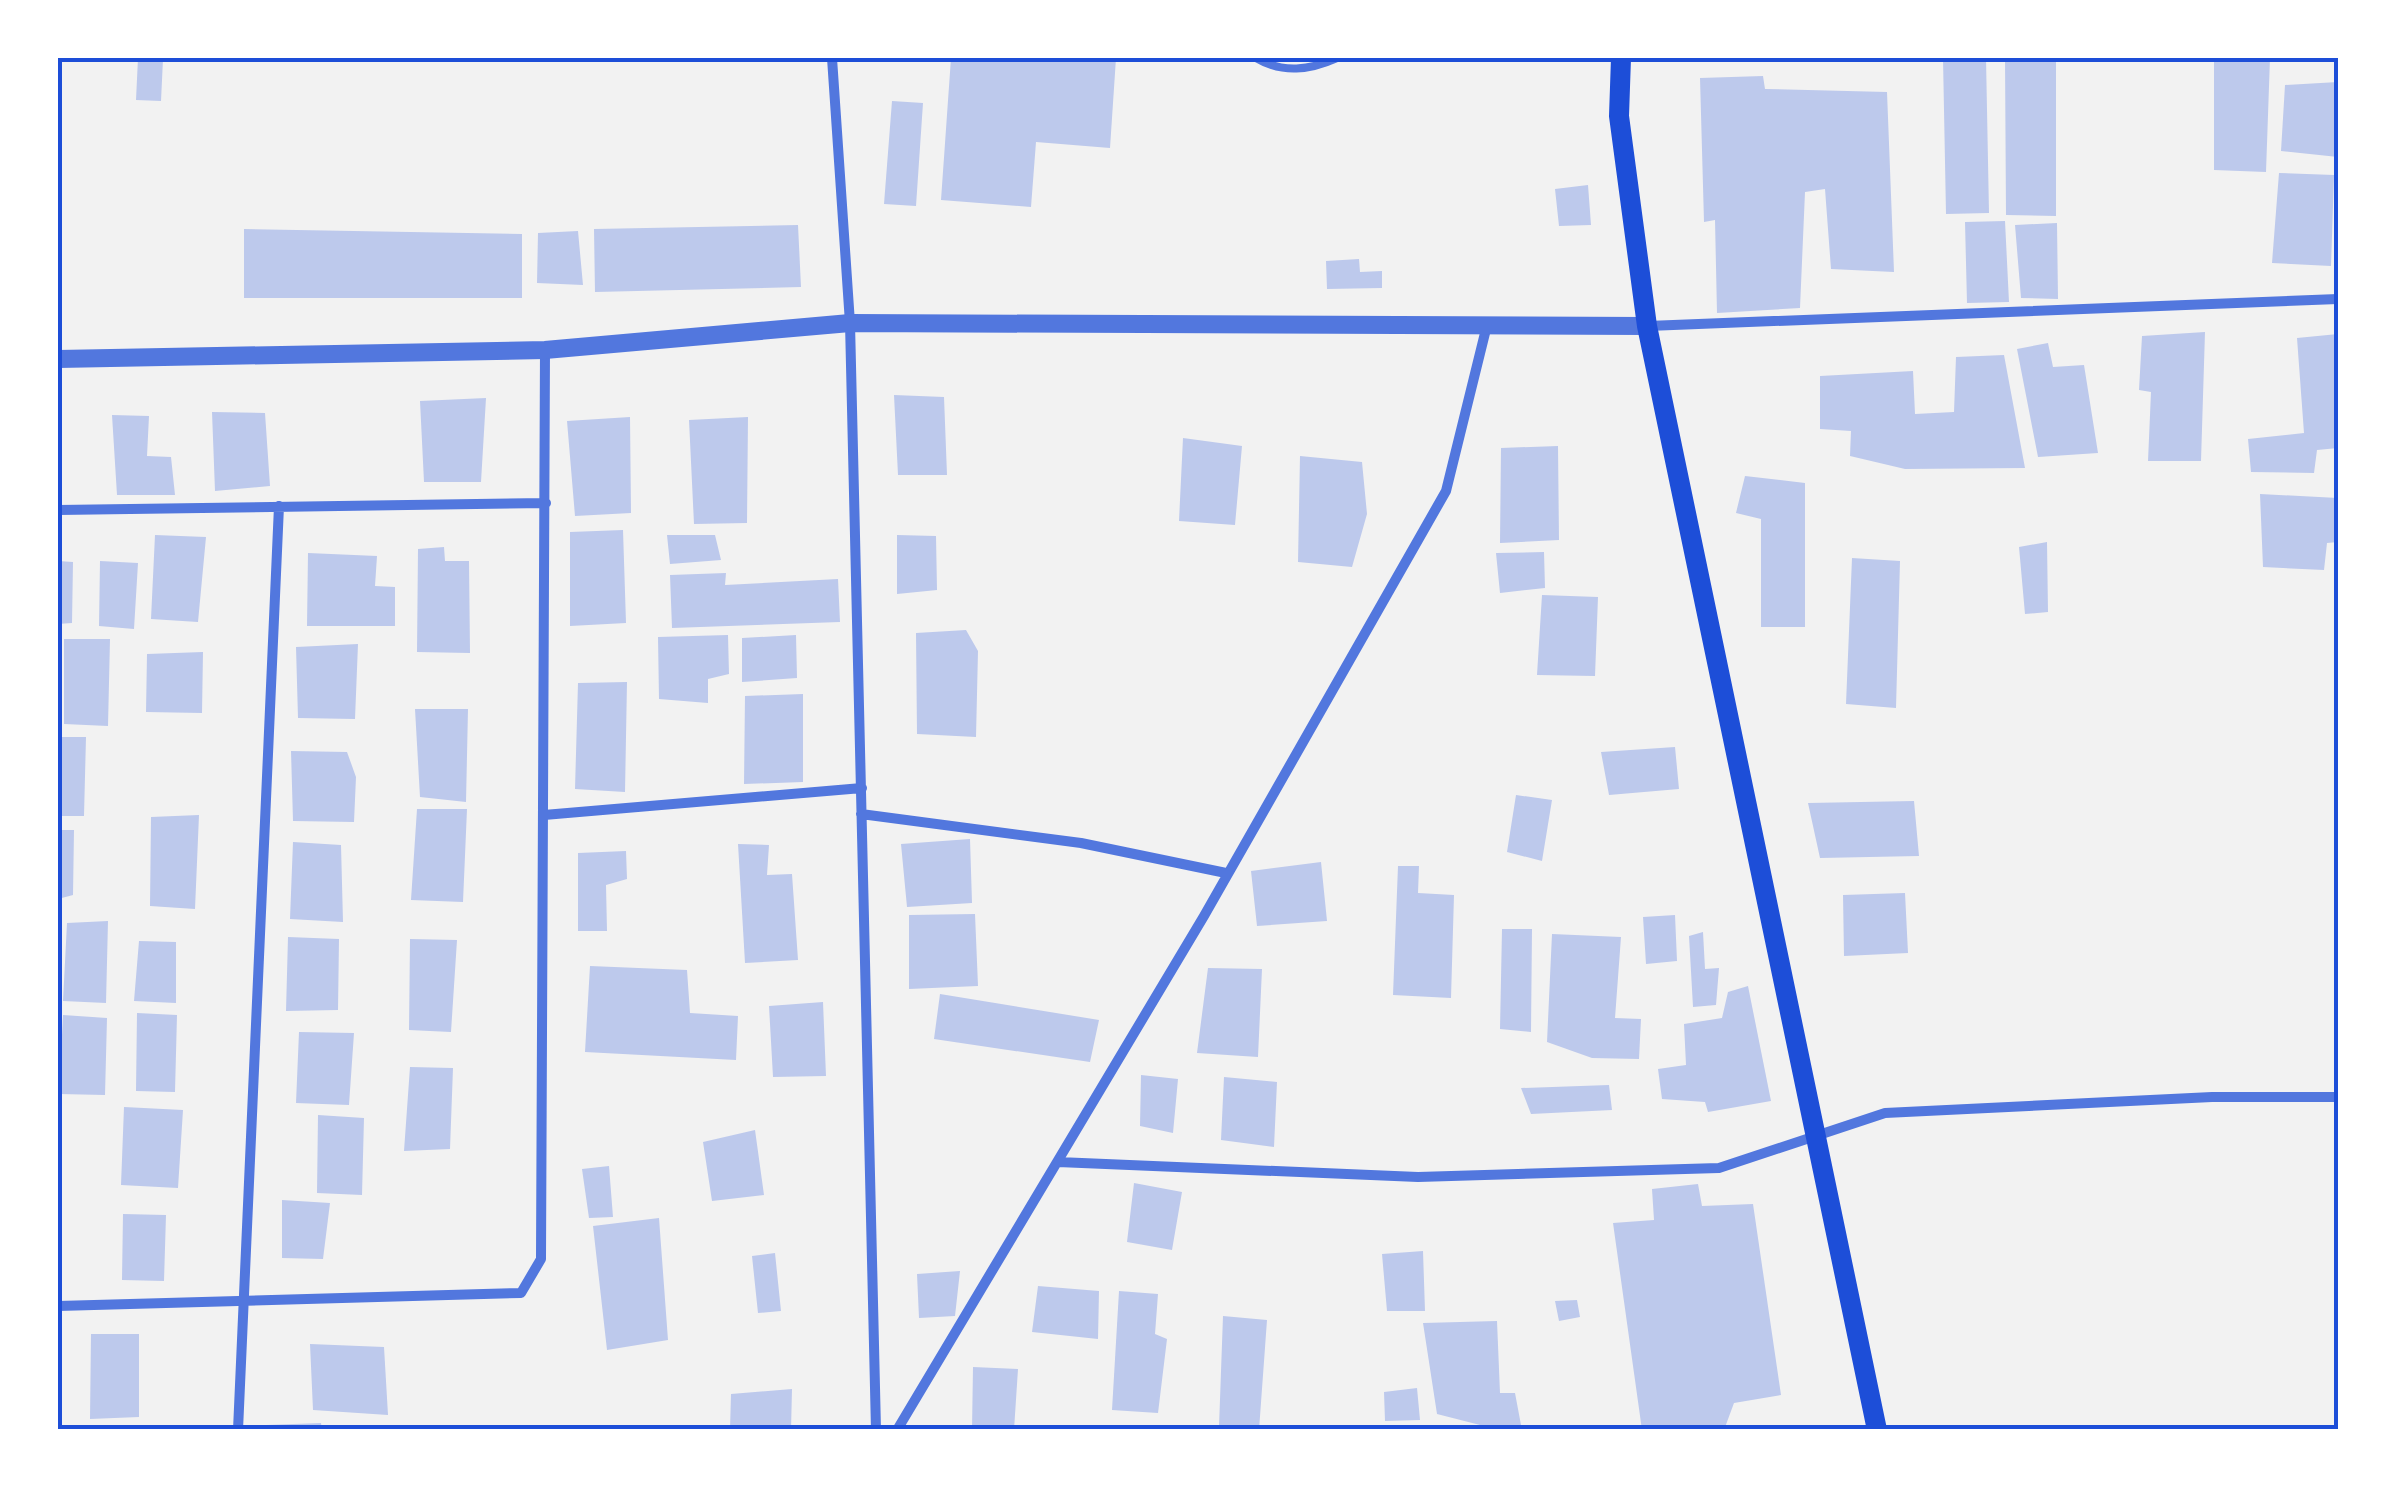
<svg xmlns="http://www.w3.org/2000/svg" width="2396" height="1487" font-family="'Fira Sans',sans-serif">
  <rect width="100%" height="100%" fill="#f2f2f2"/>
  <path fill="#bdc9ec" d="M138,58L163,59L161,101L136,100Z
    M951,58H1116L1110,148L1036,142L1031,207L941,200Z
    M1943,58H1986L1989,213L1946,214Z
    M2005,58H2056V216L2006,215Z
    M2214,58H2270L2266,172L2214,170Z
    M1763,76L1765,89L1887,92L1894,272L1831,269L1825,189L1805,192L1800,308L1717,313L1715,220L1704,222L1700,78Z
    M2338,82V157L2281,151L2285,85Z
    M892,101L923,103L916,206L884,204Z
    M2279,173L2334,175L2331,266L2272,263Z
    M1588,185L1591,225L1559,226L1555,189Z
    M2005,221L2009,302L1967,303L1965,222Z
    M2057,223L2058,299L2021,298L2015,225Z
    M798,225L801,287L595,292L594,229Z
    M244,229L522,234V298H244Z
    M578,231L583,285L537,283L538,233Z
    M1359,259L1360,272L1382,271V288L1327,289L1326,261Z
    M2205,332L2201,461H2148L2151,392L2139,390L2142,336Z
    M2338,334V448L2317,450L2314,473L2251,472L2248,439L2304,433L2297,338Z
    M2048,343L2053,367L2084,365L2098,453L2038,457L2017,349Z
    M2004,355L2025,468L1905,469L1850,456L1851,431L1820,429V376L1913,371L1915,414L1954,412L1956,357Z
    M894,395L944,397L947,475H898Z
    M486,398L481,482H424L420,401Z
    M212,412L265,413L270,486L215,491Z
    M58,414H62V488H58Z
    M112,415L149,416L147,456L171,457L175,495H117Z
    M630,417L631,513L575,516L567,421Z
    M748,417L747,523L694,524L689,420Z
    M1183,438L1242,446L1235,525L1179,521Z
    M1558,446L1559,540L1500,543L1501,448Z
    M1300,456L1362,462L1367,514L1352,567L1298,562Z
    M1745,476L1805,483V627H1761V519L1736,513Z
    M2260,494L2338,498V542L2327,543L2324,570L2263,567Z
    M623,530L626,623L570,626V532Z
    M155,535L206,537L198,622L151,619Z
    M667,535H715L721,560L670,564Z
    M897,535L936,536L937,590L897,594Z
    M2047,542L2048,612L2025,614L2019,547Z
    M444,547L445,561H469L470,653L417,652L418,549Z
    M1544,552L1545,588L1500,593L1496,553Z
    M308,553L377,556L375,586L395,587V626H307Z
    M1852,558L1900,561L1896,708L1846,704Z
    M58,561L73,562L72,623L58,624Z
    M100,561L138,563L134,629L99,626Z
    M726,573L725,585L838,579L840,622L672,628L670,575Z
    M1542,595L1598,597L1595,676L1537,675Z
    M966,630L978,651L976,737L917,734L916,633Z
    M728,635L729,674L708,679V703L659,699L658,637Z
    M796,635L797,678L742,682V638Z
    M64,639H110L108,726L64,724Z
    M358,644L355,719L298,718L296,647Z
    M203,652L202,713L146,712L147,654Z
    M627,682L625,792L575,789L578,683Z
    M803,694V782L744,784L745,696Z
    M415,709H468L466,802L420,797Z
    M58,737H86L84,816H58Z
    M1675,747L1679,789L1609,795L1601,752Z
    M291,751L347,752L356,777L354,822L293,821Z
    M1516,795L1552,800L1542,861L1507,852Z
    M1914,801L1919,856L1820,858L1808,803Z
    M417,809H467L463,902L411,900Z
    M199,815L195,909L150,906L151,817Z
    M58,830H74L73,895L58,899Z
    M970,839L972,903L907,907L901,844Z
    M293,842L341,845L343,922L290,919Z
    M738,844L769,845L767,875L792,874L798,960L745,963Z
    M626,851L627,879L606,885L607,931H578V853Z
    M1321,862L1327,921L1257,926L1251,871Z
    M1398,866H1419L1418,893L1454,895L1451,998L1393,995Z
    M1905,893L1908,953L1844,956L1843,895Z
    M975,914L978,986L909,989V915Z
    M1675,915L1677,961L1646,964L1643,917Z
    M108,921L106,1003L63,1001L67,923Z
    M1502,929H1532L1531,1032L1500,1029Z
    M1703,932L1705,969L1719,968L1716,1005L1693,1007L1689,936Z
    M1552,934L1621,937L1615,1018L1641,1019L1639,1059L1592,1058L1547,1042Z
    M288,937L339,939L338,1010L286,1011Z
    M410,939L457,940L451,1032L409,1030Z
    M139,941L176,942V1003L134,1001Z
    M590,966L687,970L690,1013L738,1016L736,1060L585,1052Z
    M1208,968L1262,969L1258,1057L1197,1053Z
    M1748,986L1771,1101L1708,1112L1705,1102L1662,1099L1658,1069L1686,1065L1684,1024L1722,1018L1728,992Z
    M940,994L1099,1020L1090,1062L934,1039Z
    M823,1002L826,1076L773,1077L769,1006Z
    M137,1013L177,1015L175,1092L136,1091Z
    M63,1015L107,1018L105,1095L59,1094Z
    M299,1032L354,1033L349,1105L296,1103Z
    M410,1067L453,1068L450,1149L404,1151Z
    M1141,1075L1178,1079L1173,1133L1140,1126Z
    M1224,1077L1277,1082L1274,1147L1221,1140Z
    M1609,1085L1612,1110L1531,1114L1521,1088Z
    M124,1107L183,1110L178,1188L121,1185Z
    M318,1115L364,1118L362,1195L317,1193Z
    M755,1130L764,1195L712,1201L703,1142Z
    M609,1166L613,1217L589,1218L582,1169Z
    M1134,1183L1182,1192L1172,1250L1127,1242Z
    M1698,1184L1702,1206L1753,1204L1781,1395L1734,1403L1724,1430H1642L1613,1223L1654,1220L1652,1189Z
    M282,1200L330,1203L323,1259L282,1258Z
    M123,1214L166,1215L164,1281L122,1280Z
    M659,1218L668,1340L607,1350L593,1226Z
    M1423,1251L1425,1311H1387L1382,1254Z
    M775,1253L781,1311L758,1313L752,1256Z
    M960,1271L955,1316L919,1318L917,1274Z
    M1038,1286L1099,1291L1098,1339L1032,1332Z
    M1119,1291L1158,1294L1155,1334L1167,1339L1158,1413L1112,1410Z
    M1577,1300L1580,1317L1559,1321L1555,1301Z
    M1223,1316L1267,1320L1259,1430L1219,1427Z
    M1497,1321L1500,1393H1515L1521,1425L1484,1426L1437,1414L1423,1323Z
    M91,1334H139V1417L90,1419Z
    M310,1344L384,1347L388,1415L313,1410Z
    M973,1367L1018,1369L1014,1430H972Z
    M1417,1388L1420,1420L1385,1421L1384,1392Z
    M792,1389L791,1430H730L731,1394Z
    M321,1423L322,1430H267L266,1425Z"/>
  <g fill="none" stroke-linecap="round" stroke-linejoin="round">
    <path stroke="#5277de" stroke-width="8" d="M1256,58C1283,74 1310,70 1337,58"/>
    <path stroke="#5277de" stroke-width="10" d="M832,58L850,323L876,1430
      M1648,326L2338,299
      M58,510L546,503
      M861,814L1081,843L1226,873
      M544,815L862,788
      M1058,1162L1418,1177L1719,1168L1885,1113L2212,1097H2338
      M58,1306L521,1293L541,1259L545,350
      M238,1430L279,506
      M897,1430L1204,916L1446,491L1487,325"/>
    <path stroke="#5277de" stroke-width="18" d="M58,359L545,350L850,323L1647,326"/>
    <path stroke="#1d4ed8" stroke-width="20" d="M1621,58L1619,116L1647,326L1877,1430"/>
  </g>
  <rect width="2396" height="1487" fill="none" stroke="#ffffff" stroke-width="120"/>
  <rect x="60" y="60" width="2276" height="1367" fill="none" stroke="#1d4ed8" stroke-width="4"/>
</svg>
